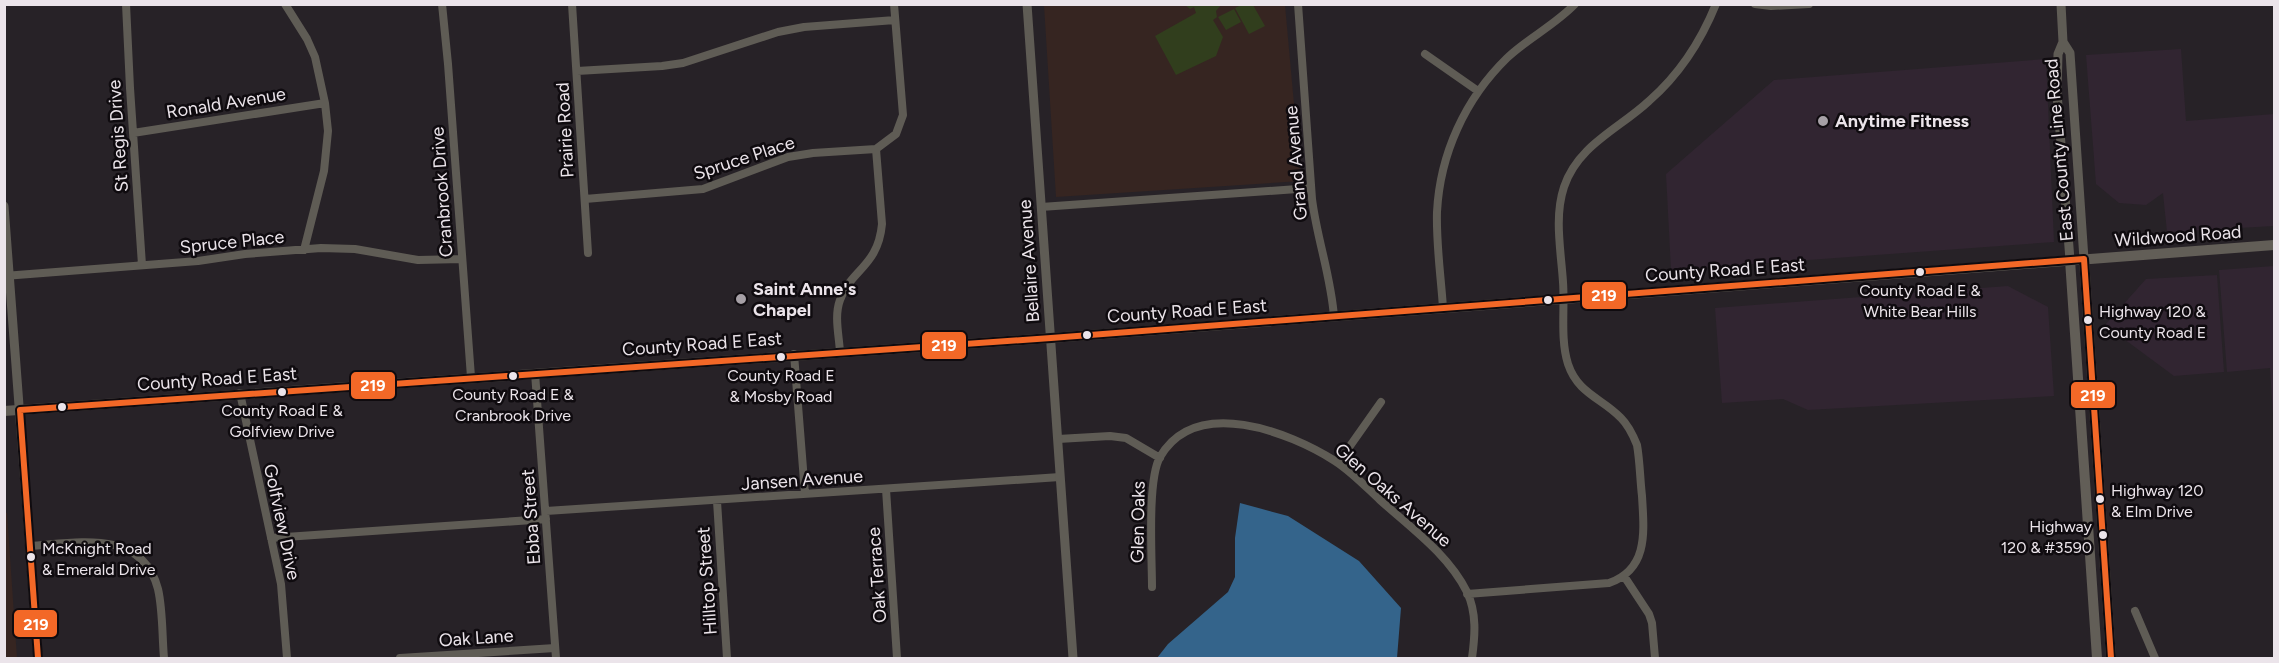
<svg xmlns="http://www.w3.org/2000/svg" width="2279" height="663" font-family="Figtree,sans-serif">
  <rect width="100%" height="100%" fill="#272227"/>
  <path fill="#312531" d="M2181,49L2186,121L2274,114V226L2167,232L2163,193L2146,205L2119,203L2096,184L2086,55Z
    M2046,59L2054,242L1671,270L1666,174L1774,80Z
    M2274,266V432L2270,368L2227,372L2219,270Z
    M2217,275L2224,372L2174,376L2105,325L2146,279Z
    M2008,286L2048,307L2054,396L1808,410L1783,399L1722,403L1715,308Z"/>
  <path fill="#362521" d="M1044,5H1285L1301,181L1056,197Z
    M5,513H7L17,658H5Z"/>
  <path fill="#313e1d" d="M1185,5H1221L1216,11L1217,17L1213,20L1223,37L1216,56L1176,75L1155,36L1196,13L1194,7L1190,9Z
    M1241,5H1253L1265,26L1249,34L1235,8Z
    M1234,9L1241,22L1226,30L1218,17Z"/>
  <path fill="#34648b" d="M1240,503L1288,516L1359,561L1401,608L1397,658H1157L1168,644L1228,592L1235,577V538Z"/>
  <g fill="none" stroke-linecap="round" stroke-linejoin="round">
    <path stroke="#5f5c55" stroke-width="8" d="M126,4L130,88L142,265
      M285,4L307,39L315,57L325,103L328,131L324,171L304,250
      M442,4L448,64L471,377
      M572,4L588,253
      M1298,4L1312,199C1317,239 1331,276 1334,317
      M1755,4L1771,6L1809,4
      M1425,54L1478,91
      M577,71L662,66L683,63L778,32L804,27L895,20
      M133,133L325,103
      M876,149L896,134L903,115L894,4
      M585,199L703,189L788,157L813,153L876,149
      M1041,207L1311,188
      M4,276L198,261L245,254L321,248L355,249L418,260L462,259
      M1443,308C1441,277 1436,244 1437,212C1440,154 1465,99 1507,58C1528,38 1555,25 1575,4
      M840,352C839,335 834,316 840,300C851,269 878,267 882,224L876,149
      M794,354L805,494
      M535,373L556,658
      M240,393L281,584L287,658
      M1058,439L1110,436L1126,438L1160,458
      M1338,463L1381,402
      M886,489L897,658
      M717,501L727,658
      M546,511L1060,477
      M271,538L546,519
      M30,546C76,543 142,528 158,589C163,611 162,636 164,658
      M1624,576L1649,614L1652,623L1655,658
      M1152,587C1152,558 1147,480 1160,457C1196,395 1289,432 1335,461C1352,472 1366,487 1380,500C1411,528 1448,554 1467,592C1477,613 1475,636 1472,658
      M1467,594L1609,583C1649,569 1644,531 1642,496C1640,479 1640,462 1637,445C1633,435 1629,426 1621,418C1602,398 1578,394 1568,364C1560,339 1565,308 1563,282C1561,251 1554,217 1564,187C1578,145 1619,129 1649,101C1680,74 1701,41 1716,4
      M2135,611L2155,658
      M400,658L555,648"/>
    <path stroke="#5f5c55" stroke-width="9" d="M1027,4L1073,658
      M2061,4L2063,42L2070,53L2084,259
      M2063,42L2058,54L2057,93L2070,260
      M4,206L38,658"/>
    <path stroke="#625e57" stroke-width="10" d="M2084,259L2111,658
      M2070,260L2097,658
      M4,411L1051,338L2274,245"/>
    <g stroke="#0f0b0f" stroke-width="10">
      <path id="bus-1" d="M20,410L1051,338L2084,259L2111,658
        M20,410L38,658"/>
    </g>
    <use href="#bus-1" stroke="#f36827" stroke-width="6"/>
  </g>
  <g fill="#a6a0a6" stroke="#0f0b0f" stroke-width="2">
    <circle cx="1823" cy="121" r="6"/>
    <circle cx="741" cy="299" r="6"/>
  </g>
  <g fill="#ebe4ea" stroke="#0f0b0f" stroke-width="2">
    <circle cx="1920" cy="272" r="5"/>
    <circle cx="1548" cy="300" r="5"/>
    <circle cx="2088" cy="320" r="5"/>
    <circle cx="1087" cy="335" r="5"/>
    <circle cx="781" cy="357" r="5"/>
    <circle cx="513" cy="376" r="5"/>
    <circle cx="282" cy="392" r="5"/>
    <circle cx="62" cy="407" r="5"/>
    <circle cx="2100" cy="499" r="5"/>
    <circle cx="2103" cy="535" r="5"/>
    <circle cx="31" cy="557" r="5"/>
  </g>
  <g text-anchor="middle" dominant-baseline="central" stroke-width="5" stroke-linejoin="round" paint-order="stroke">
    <g font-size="16" fill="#ebe4ea" stroke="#0f0b0f">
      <text x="1920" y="290">County Road E &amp;<tspan x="1920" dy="21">White Bear Hills</tspan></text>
      <text x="2099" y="311" text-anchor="start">Highway 120 &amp;<tspan x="2099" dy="21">County Road E</tspan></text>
      <text x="781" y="375">County Road E<tspan x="781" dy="21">&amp; Mosby Road</tspan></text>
      <text x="513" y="394">County Road E &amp;<tspan x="513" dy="21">Cranbrook Drive</tspan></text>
      <text x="282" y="410">County Road E &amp;<tspan x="282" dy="21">Golfview Drive</tspan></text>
      <text x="2111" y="490" text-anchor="start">Highway 120<tspan x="2111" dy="21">&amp; Elm Drive</tspan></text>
      <text x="2092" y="526" text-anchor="end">Highway<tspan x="2092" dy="21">120 &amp; #3590</tspan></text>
      <text x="42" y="548" text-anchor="start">McKnight Road<tspan x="42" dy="21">&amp; Emerald Drive</tspan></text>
    </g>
    <g font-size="18" fill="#ebe4ea" stroke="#0f0b0f">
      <text transform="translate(226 103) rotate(-9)">Ronald Avenue</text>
      <text transform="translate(565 130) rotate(-93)">Prairie Road</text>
      <text transform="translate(118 136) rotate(-94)">St Regis Drive</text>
      <text transform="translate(2059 150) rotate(-95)">East County Line Road</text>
      <text transform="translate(744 158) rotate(-18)">Spruce Place</text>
      <text transform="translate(1296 163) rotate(-95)">Grand Avenue</text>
      <text transform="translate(442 192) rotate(-94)">Cranbrook Drive</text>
      <text transform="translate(2178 236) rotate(-4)">Wildwood Road</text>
      <text transform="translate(232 242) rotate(-6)">Spruce Place</text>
      <text transform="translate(1029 261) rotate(-94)">Bellaire Avenue</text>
      <text transform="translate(1725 270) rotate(-4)">County Road E East</text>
      <text transform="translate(1187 311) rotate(-4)">County Road E East</text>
      <text transform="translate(702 344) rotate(-4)">County Road E East</text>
      <text transform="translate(217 379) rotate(-4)">County Road E East</text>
      <text transform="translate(802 480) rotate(-4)">Jansen Avenue</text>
      <text transform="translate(1393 495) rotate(41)">Glen Oaks Avenue</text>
      <text transform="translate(531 517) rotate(-94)">Ebba Street</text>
      <text transform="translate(282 522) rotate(78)">Golfview Drive</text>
      <text transform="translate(1138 522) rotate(-89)">Glen Oaks</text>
      <text transform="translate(877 575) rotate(-94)">Oak Terrace</text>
      <text transform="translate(707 581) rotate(-94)">Hilltop Street</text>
      <text transform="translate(476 638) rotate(-4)">Oak Lane</text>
    </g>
    <g font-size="18" font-weight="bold" fill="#ebe4ea" stroke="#0f0b0f" text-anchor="start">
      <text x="1835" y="121">Anytime Fitness</text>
      <text x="753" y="289">Saint Anne's<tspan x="753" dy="21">Chapel</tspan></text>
    </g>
  </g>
  <g stroke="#0f0b0f" stroke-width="2">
    <rect x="1581" y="281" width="46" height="29" rx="6" fill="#f36827"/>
    <rect x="921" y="331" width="46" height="29" rx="6" fill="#f36827"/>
    <rect x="350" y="371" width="46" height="29" rx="6" fill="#f36827"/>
    <rect x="2070" y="381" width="46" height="28" rx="6" fill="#f36827"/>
    <rect x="13" y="609" width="45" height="29" rx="6" fill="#f36827"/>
  </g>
  <g font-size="16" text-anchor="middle" font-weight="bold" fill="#fff">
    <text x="1604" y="301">219</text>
    <text x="944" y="351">219</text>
    <text x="373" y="391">219</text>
    <text x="2093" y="401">219</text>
    <text x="36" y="630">219</text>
  </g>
  <rect width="2279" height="663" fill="none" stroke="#ebe4ea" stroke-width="12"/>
</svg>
